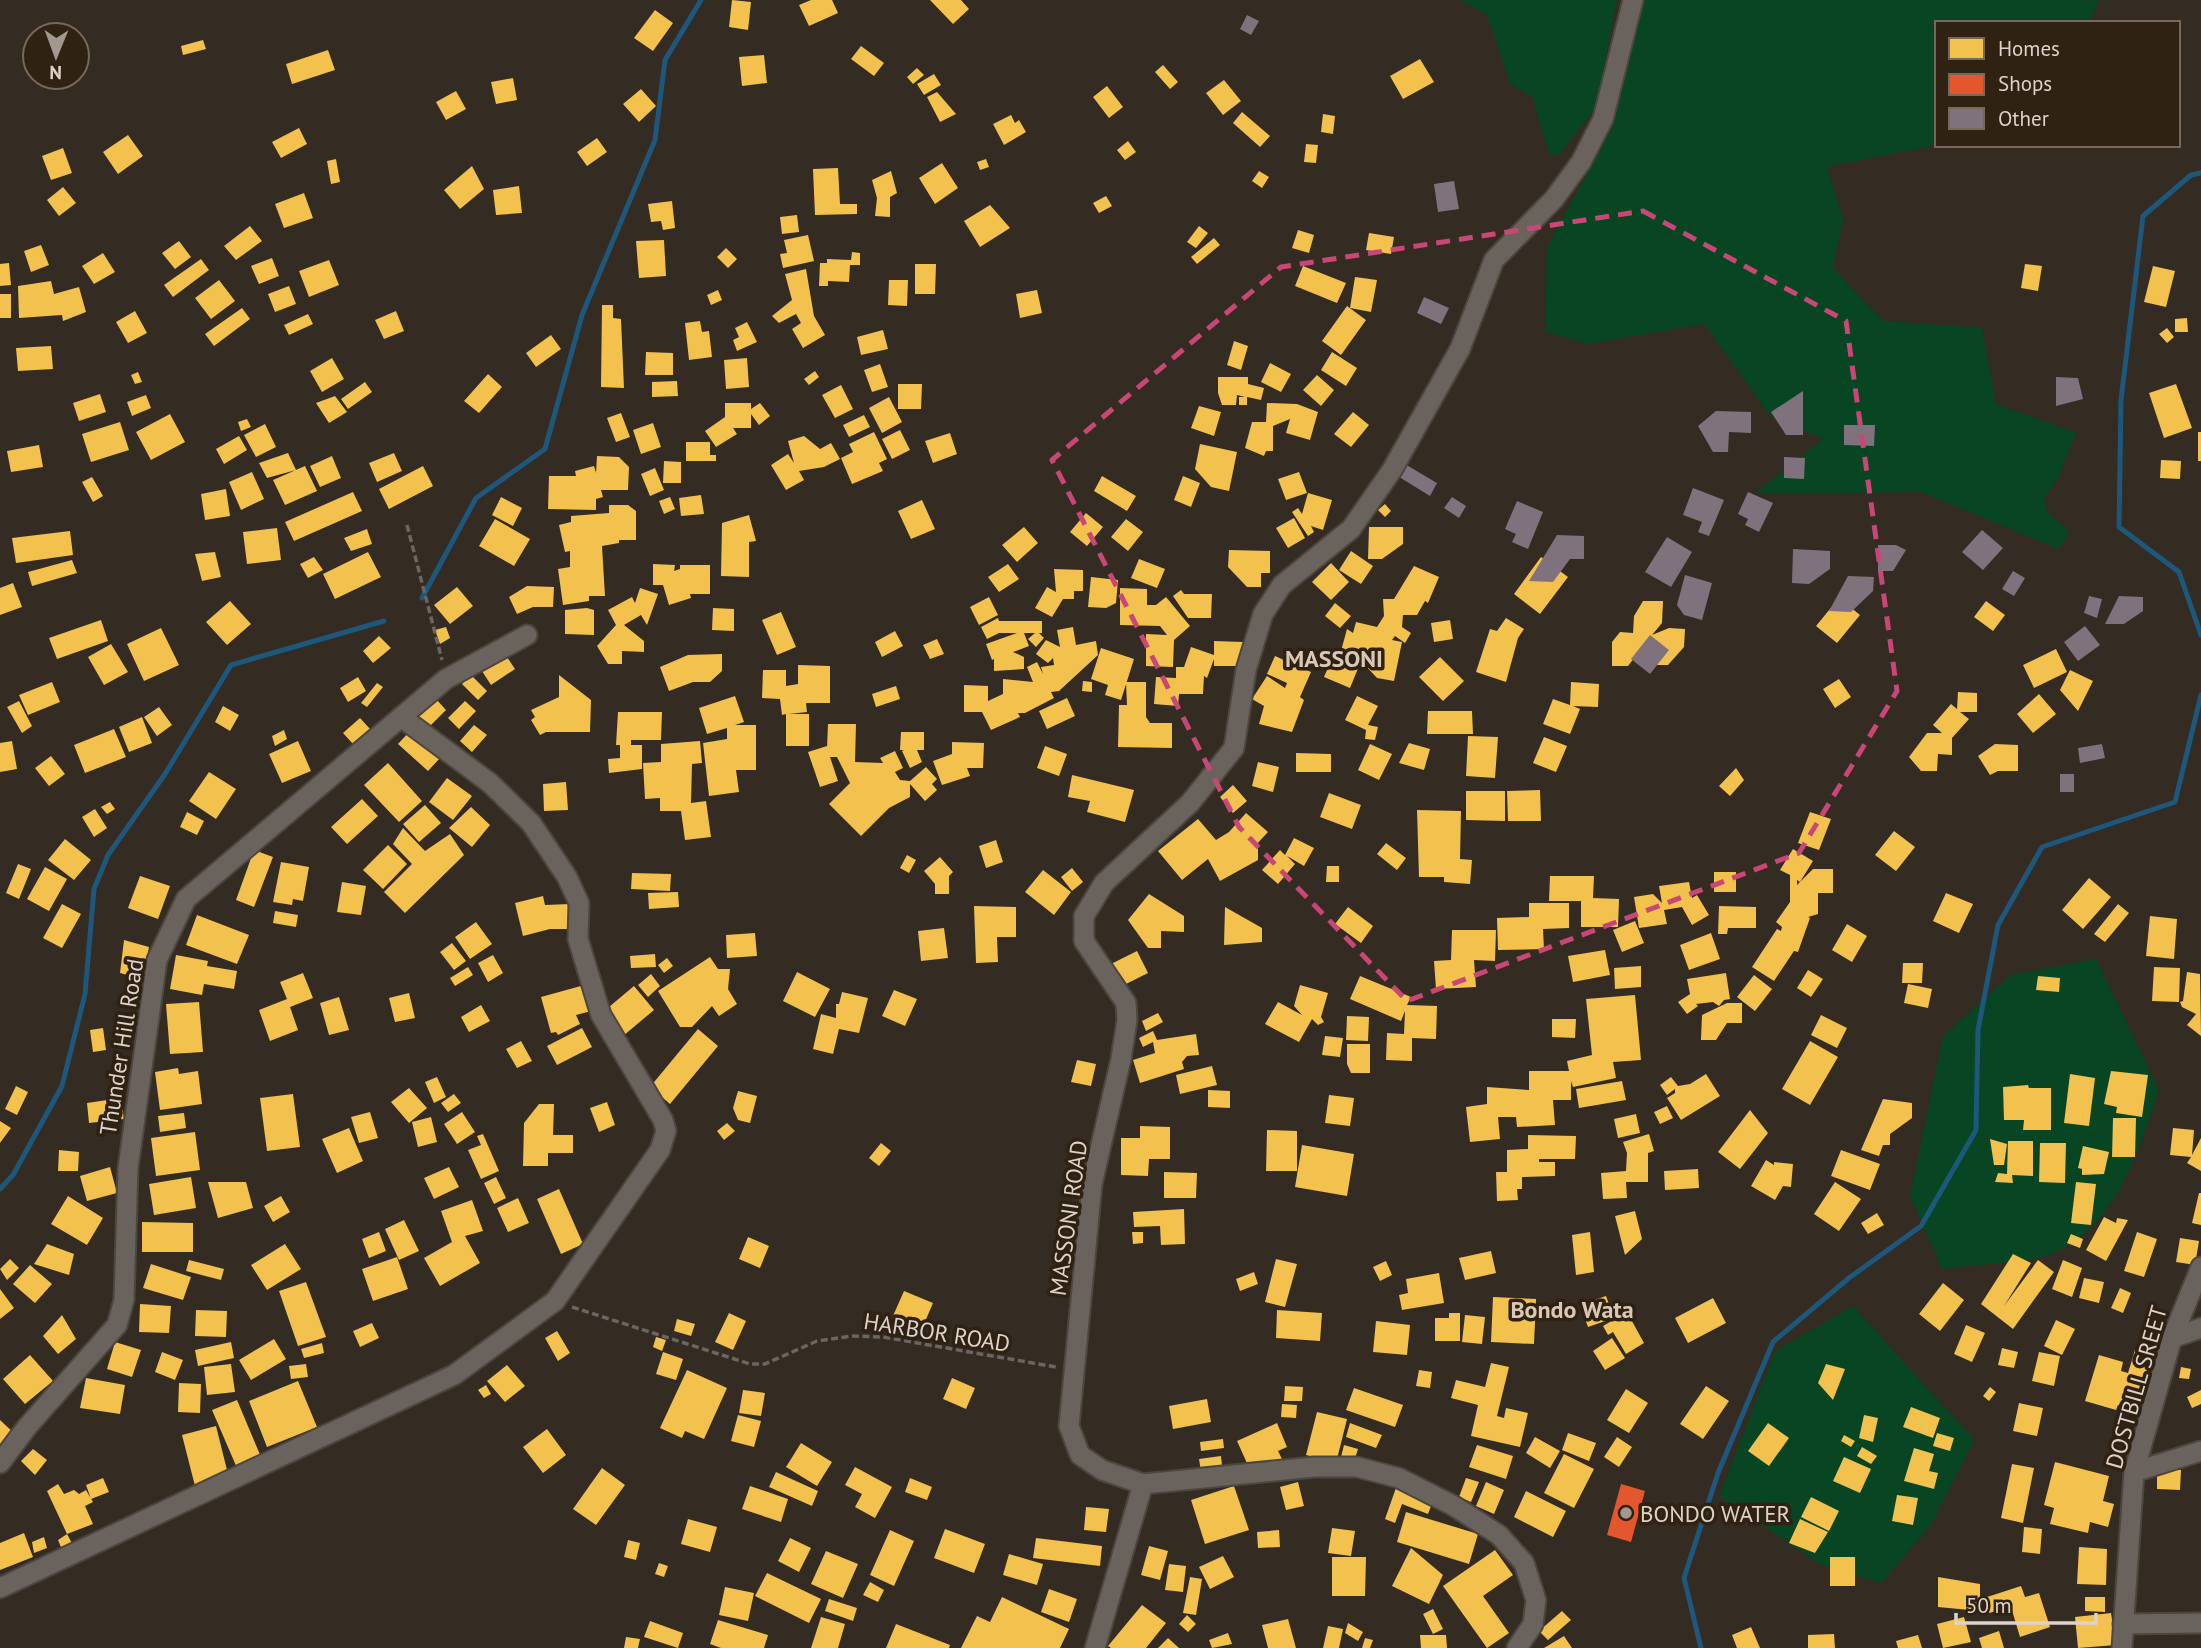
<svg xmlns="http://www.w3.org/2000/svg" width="2201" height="1648" font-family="'PT Sans',sans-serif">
  <rect width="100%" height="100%" fill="#342b23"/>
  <path fill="#074523" d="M1461,0H1617L1596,107L1560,154L1549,155L1533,98L1510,83L1487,15Z
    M1635,0H2099L2089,23H1937V145L1827,167L1843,219L1833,268L1883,321L1982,328L1996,404L2076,433L2058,478L2044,499L2048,513L2070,532L2059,549L1921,492L1754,494L1823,439L1771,417L1704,324L1588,344L1545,332L1547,247L1613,126L1631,53Z
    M2096,959L2159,1090C2140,1149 2114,1232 2049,1255C2025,1263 1970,1265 1942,1269L1910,1196L1943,1036L2011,975Z
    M1853,1306L1974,1440L1931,1525L1881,1583L1821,1565L1719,1496L1775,1351Z"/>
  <path fill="#f2c14e" d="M732,0L751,2L748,30L729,27Z
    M811,0H832L838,13L809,26L799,5Z
    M930,0H961L969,9L953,24Z
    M655,10L673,23L653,51L634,38Z
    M203,40L206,49L183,55L181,46Z
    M861,46L884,63L874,76L851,59Z
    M328,50L335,70L292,84L286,64Z
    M764,55L767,83L742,86L739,57Z
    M1420,59L1434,82L1403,99L1390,76Z
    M1163,65L1178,82L1170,89L1155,72Z
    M917,68L924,75L913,84L907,77Z
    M934,74L941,85L924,95L917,84Z
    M513,78L517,100L496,104L491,82Z
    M1224,80L1241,101L1223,115L1206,93Z
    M1107,86L1123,107L1109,118L1093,97Z
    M641,89L656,106L639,122L623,104Z
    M456,91L466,109L446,120L436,102Z
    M937,92L956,114L940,122L927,97Z
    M1242,112L1270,136L1260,147L1233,123Z
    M1323,114L1335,116L1333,134L1321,132Z
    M1011,115L1015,123L1019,120L1026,132L1004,145L993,124Z
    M299,128L307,144L281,158L272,142Z
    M128,135L143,156L118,174L103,152Z
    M597,138L607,152L587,166L577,152Z
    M1128,141L1136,152L1125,160L1117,150Z
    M1306,144L1318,145L1316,163L1304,162Z
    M63,148L72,173L51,180L42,156Z
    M336,159L340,182L331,184L327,161Z
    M986,159L989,167L980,170L977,162Z
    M942,163L958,188L935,204L919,178Z
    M472,166L484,189L460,209L444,190Z
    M838,168L840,204H857V214L815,215L813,169Z
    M891,171L897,193L890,197V217L875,216L877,198L872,180Z
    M1259,171L1269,177L1262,188L1252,181Z
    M519,186L522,213L496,215L493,190Z
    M63,187L76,203L59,216L47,200Z
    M304,193L313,218L284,228L275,204Z
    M1106,196L1112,206L1099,213L1093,203Z
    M672,201L675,228L663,230L661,221L651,222L648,204Z
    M990,205L1010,228L980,247L964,221Z
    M797,215L799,232L782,234L780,217Z
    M250,226L262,241L236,260L224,246Z
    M1199,226L1208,233L1196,248L1187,242Z
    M1298,230L1314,235L1309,253L1292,248Z
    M1369,233L1394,237L1391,254L1366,250Z
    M808,235L814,261L783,268L780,254L787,253L784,240Z
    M1214,238L1220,245L1197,264L1191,257Z
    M664,240L666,276L639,278L636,241Z
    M179,241L191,257L175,269L162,253Z
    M41,245L49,265L31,272L24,251Z
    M726,248L737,259L728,268L717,257Z
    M852,252L860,253V265H850L849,282L828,281V286H819L820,263H827V259L851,260Z
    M103,253L115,272L94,284L82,266Z
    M272,258L279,276L259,284L251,266Z
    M201,259L209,270L173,297L164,285Z
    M329,260L339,285L309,297L299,271Z
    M9,263L11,285L0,286V264Z
    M915,264H936L935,294H915Z
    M2025,264L2042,266L2038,291L2021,288Z
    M1303,266L1346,283L1337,303L1295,286Z
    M2153,266L2175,271L2166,307L2144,302Z
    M806,269L814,316L825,335L803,348L792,329L801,323L796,314L779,323L772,316L792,300L785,274Z
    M1355,277L1377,280L1371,312L1350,308Z
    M219,280L235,301L211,319L195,298Z
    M889,280H908L907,306L888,305Z
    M51,281L54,294L79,287L86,312L63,321L62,315L19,318L18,286Z
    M289,286L296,304L275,312L268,294Z
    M718,290L722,300L711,305L707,295Z
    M1037,290L1042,313L1020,318L1016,294Z
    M0,294H11V318H0Z
    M602,305H613V318L621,319L624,388L601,387Z
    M1347,306L1366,320L1341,355L1322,341Z
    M242,308L250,319L214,346L205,334Z
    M135,311L147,333L128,343L116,322Z
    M396,311L404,331L384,339L375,320Z
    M308,314L313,324L289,335L284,325Z
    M2187,318L2188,332H2175V319Z
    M700,321L702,332L709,331L712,357L689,360L685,323Z
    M747,322L757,342L737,351L733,340L739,337L735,328Z
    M2167,328L2174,337L2167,343L2159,334Z
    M883,330L888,349L861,355L857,337Z
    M551,335L561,349L536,367L526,353Z
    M1234,341L1248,346L1241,370L1227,365Z
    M51,346L53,369L18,371L16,348Z
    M646,352L673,353V375H645Z
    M1332,352L1357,368L1346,386L1321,370Z
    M332,358L344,379L322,392L310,371Z
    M747,358L749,387L726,389L724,360Z
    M1270,363L1291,374L1281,392L1261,382Z
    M880,364L888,387L872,392L864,370Z
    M815,371L819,377L809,385L804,379Z
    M138,372L142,382L135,384L131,375Z
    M488,374L502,387L479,413L464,401Z
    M1317,375L1334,390L1321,406L1303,390Z
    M1218,377H1248V384L1264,388L1261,400L1247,397V405H1239V397H1245L1237,395L1236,405H1222L1218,393Z
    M677,381L678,396L652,397V382Z
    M365,382L372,392L348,409L341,399Z
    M898,384H922L921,409H898Z
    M2176,384L2192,428L2164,438L2149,393Z
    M841,385L853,409L835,418L822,395Z
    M100,394L106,412L79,421L73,403Z
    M146,395L151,408L132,416L127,402Z
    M335,396L347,412L329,423L316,403Z
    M889,397L902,422L882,433L869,408Z
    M725,403H751V409L760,403L770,416L759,425L751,414V428H733L737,434L716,447L705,431L725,417Z
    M1267,403L1297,404L1318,412L1310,440L1286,433L1290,419L1273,426V451H1266L1264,456L1245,448L1252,422H1266Z
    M1199,406L1221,412L1214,436L1191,428Z
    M1353,412L1369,425L1351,447L1334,434Z
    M621,413L630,437L616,442L607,418Z
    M170,414L185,442L151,460L136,432Z
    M864,415L870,427L849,437L843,425Z
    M247,419L251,427L241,431L238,422Z
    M120,422L129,450L91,462L82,434Z
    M653,423L661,447L641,454L633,430Z
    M265,424L276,447L256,457L244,435Z
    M900,430L910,450L892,459L882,439Z
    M874,432L887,459L879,463L883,471L852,484L841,458L853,452L849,444Z
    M2198,432H2201V461H2198Z
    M950,433L957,454L933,463L925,441Z
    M239,436L247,450L224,464L216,449Z
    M804,436L820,449L831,443L840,459L824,467L799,471L804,480L786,490L771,465L788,454L794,463L788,441Z
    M686,442H710V455H716V461H686Z
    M1200,444L1237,452L1229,491L1211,487L1195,469Z
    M39,445L43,467L11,472L7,451Z
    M288,453L296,470L267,478L259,463Z
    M394,453L402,471L377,482L369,463Z
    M332,456L341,478L320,487L310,466Z
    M597,456L619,457L629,467L628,490H601L603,497L596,499V510L548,509L549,476H576L575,471L594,466L596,473Z
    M2161,460L2181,461L2180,479L2160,478Z
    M664,461L681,462V483H663Z
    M305,466L317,491L285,505L273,480Z
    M423,466L433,486L389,509L379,489Z
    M655,468L664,490L650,496L641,474Z
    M252,472L264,499L241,510L229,482Z
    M1299,472L1307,493L1286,500L1278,479Z
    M1102,476L1136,496L1127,511L1094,491Z
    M1183,476L1200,483L1191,507L1174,500Z
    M92,477L103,496L93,502L82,482Z
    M226,489L230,516L205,520L201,494Z
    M353,492L362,511L294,541L285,522Z
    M1308,493L1332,500L1323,530L1311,526L1314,532L1308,536L1292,512L1298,508L1302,514Z
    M701,495L704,514L681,516L679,498Z
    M501,497L522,508L513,526L492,515Z
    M670,497L675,509L664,514L659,501Z
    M922,500L935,529L911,539L898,511Z
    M1385,504L1391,511L1385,517L1378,510Z
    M609,505H628L636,511V540H619V543L602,546L605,596H589V601L563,605L558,569L570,567V551L565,552L559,525L571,522V516L609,513Z
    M1086,513L1103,527L1087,546L1070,532Z
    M749,515L756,541L749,542V577L721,576L722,523Z
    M1294,518L1305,538L1288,548L1276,528Z
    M495,519L530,539L514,566L479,546Z
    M1126,519L1143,532L1128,551L1111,537Z
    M1024,527L1038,543L1017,562L1002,545Z
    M1369,527H1403V544L1382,559H1368Z
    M277,528L281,560L247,564L243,532Z
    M367,529L372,544L351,551L344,538Z
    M70,531L73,555L16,563L12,538Z
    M1229,550L1270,551V573H1261V587H1247L1228,567Z
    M1351,551L1373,566L1361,584L1339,570Z
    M215,552L221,577L202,581L195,554Z
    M368,552L381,577L335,599L323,574Z
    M314,557L323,570L308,578L300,564Z
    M1541,557L1568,577L1540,614L1514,594Z
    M1139,559L1165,569L1157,588L1131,578Z
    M72,560L77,573L32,586L28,572Z
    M1331,563L1349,582L1331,600L1312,582Z
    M653,564L675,565L674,571L680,569V565H710V594H690L691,598L669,605L663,585H653Z
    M1008,564L1019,579L999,592L988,577Z
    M1414,566L1439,577L1428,603L1425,601L1417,615H1403L1402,627L1411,633L1405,643L1395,636L1392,640L1402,642L1394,681L1377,678L1364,664L1341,651L1347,629L1353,633L1356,622L1377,627L1384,616L1383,599H1394Z
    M1054,569L1083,570V591H1074V599H1063L1052,617L1035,608L1047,587L1056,592Z
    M1091,577L1118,580L1116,603L1106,608L1088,607Z
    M13,583L22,607L0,615V588Z
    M527,586L554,587L553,607H533L517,614L509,597Z
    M457,587L473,606L450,624L434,605Z
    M640,588L658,594L647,625L641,615L624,625L644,641V652L622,651V664H608L597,646L616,625L608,610L632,597L635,603Z
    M1120,588L1147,589V605H1156L1166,597L1190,626L1174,640L1173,667L1146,666V634L1167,635L1160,626L1120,625Z
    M1181,590L1184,594H1212L1211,618H1188L1173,596Z
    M989,597L998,615L979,625L970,607Z
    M1839,598L1860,615L1837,643L1816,626Z
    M230,601L251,624L227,645L206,622Z
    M1643,601H1663L1662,623L1652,635L1669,628L1685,629L1684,647L1668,665H1644V645L1628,666H1612V642L1620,632L1633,633L1634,616Z
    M1986,601L2005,615L1993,631L1974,617Z
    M1335,603L1351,616L1340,628L1325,616Z
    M587,608L594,610V635L565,634V610Z
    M713,608L734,609V631L712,630Z
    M781,612L796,647L777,655L762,620Z
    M998,618L999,621H1042V633H1039L1044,638L1036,647L1028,639L1035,633H1024L1029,646L1013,652L1024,657V669L994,671V659L992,660L986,644L1017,633H999L987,639L981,627Z
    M1506,618L1524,629L1518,638L1506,682L1476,672L1490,629L1497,631Z
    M101,620L108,641L57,659L49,638Z
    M1450,620L1453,639L1434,642L1431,623Z
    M446,627L450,638L440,644L435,630Z
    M1073,627L1076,645L1096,641L1098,655L1059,691L1051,692L1054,698L1025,713H1018L1020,717L991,730L982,712H964V685L988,686V701L1003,694V679L1033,682L1027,667L1037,662L1043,674L1041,667L1054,665L1053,658L1048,663L1036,654L1046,640L1060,647L1057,630Z
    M161,628L179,665L144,681L127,644Z
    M895,631L903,646L882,657L875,642Z
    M379,636L391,648L373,663L363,651Z
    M937,639L944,654L930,659L923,645Z
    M1214,641L1243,642V666H1214V659L1207,678L1204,676L1203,694H1179L1178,706L1154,704L1156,677L1176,678V667H1184L1191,647L1214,655Z
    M111,644L128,672L104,685L88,657Z
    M1101,648L1134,659L1121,700L1105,695L1108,685L1091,679Z
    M2056,649L2067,672L2034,688L2023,665Z
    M503,651L515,669L491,685L480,668Z
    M722,654V671L710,682H693L669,691L660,667L688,655Z
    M1275,656L1311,672L1300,697L1304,700L1292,732L1259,724L1264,706L1252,699L1267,676L1285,688L1287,683L1267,674Z
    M1333,656L1359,666L1350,688L1324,677Z
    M1440,657L1464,681L1443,701L1419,677Z
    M798,665L830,666V703H806L807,712L789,714H809V746H786V714L782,715L780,699L762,698L763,670H786V686L798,684Z
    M2070,670L2093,681L2078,711L2060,690Z
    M471,675L487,691L478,700L462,684Z
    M559,675L591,700L590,732H546L540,735L531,720L535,717L531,710L559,697Z
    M358,677L366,691L348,702L340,688Z
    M1839,679L1851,697L1835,708L1823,689Z
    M1083,681L1092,682V692L1082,691Z
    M52,682L60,702L28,715L19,695Z
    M1126,682H1146V717L1150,723H1172V748L1118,747L1119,705H1127Z
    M1571,682L1599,684L1598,707L1573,706L1580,709L1570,734L1543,724L1553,699L1570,705Z
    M377,683L383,687L367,707L361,703Z
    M896,686L900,699L876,707L872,694Z
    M1958,692L1977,693V712H1960L1969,719L1952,738V755L1938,754L1937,771H1921L1909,757L1927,733H1942L1933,725L1951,704L1957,709Z
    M2039,694L2056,714L2033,733L2017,714Z
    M735,696L744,722L735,725H756V770H736L739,792L709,796L703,743L727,739V728L707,734L699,708Z
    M1357,696L1378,706L1368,725L1378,727L1375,740L1365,739L1366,730L1345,720Z
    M1067,698L1075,716L1047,729L1039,711Z
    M436,699L446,710L427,729L416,718Z
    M19,701L32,726L22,733L7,707Z
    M465,701L476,711L459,729L448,718Z
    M223,706L239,715L230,731L215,722Z
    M159,707L172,725L157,736L144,717Z
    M1428,711H1472L1473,734H1427Z
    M618,712H662L661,740H631V745H642V769L609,773L608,759L620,758V745H616Z
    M142,717L152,743L129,752L119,727Z
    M360,718L370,729L353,744L343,733Z
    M828,724H856L855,762L883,763L880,758L895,751L903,768L895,772L900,780L910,781L926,767L937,779L932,784L937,790L925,801L910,784V797L889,808L861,836L829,804L850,783L837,757H830L838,781L820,787L808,752L827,746V748Z
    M474,725L487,735L472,752L460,741Z
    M114,729L126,757L85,773L74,745Z
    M284,730L287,739L275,746L272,736Z
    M411,730L441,757L428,771L398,744Z
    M901,732H924V750H917L922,762L910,768L902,751L904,750H900Z
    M1468,736L1498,737L1495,778L1466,776Z
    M1544,737L1567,746L1556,772L1533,763Z
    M12,741L17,769L0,772V743Z
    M298,741L311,771L282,783L269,754Z
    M700,741L702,763L692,764L691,803L706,801L711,837L685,840L681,811H660V798L645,799L643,763L661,762V744Z
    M952,742L984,743L983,768H967L970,776L942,785L933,761L952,754Z
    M1409,743L1430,749L1424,770L1399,763Z
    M1370,744L1392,754L1379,780L1358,770Z
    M1995,744L2018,745V771H1998L1990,775L1978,756Z
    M1045,746L1067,754L1059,776L1037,768Z
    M1296,753L1331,754V772H1296Z
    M51,756L65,774L49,786L35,768Z
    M1258,762L1279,767L1273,792L1252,786Z
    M388,763L422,801L399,822L364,785Z
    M1736,768L1744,780L1730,796L1719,786Z
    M209,772L236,789L216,819L189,801Z
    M1072,775L1134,790L1125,822L1087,812L1090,801L1068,797Z
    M447,778L472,796L453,820L429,802Z
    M566,782L568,810L544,811L543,784Z
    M1233,785L1247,801L1233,813L1220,797Z
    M1540,790L1541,821H1508L1507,791Z
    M1466,791H1505V821L1466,820Z
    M1329,793L1361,805L1352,829L1320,817Z
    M362,799L378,816L347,844L331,827Z
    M110,802L115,809L107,814L101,807Z
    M425,805L441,823L419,842L403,824Z
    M471,807L490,825L472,847L449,828Z
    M95,809L107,828L94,837L82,817Z
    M1417,810L1461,811L1460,859L1472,860L1470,884L1444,882V877H1419Z
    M187,812L204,821L197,835L180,827Z
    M1810,812L1831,819L1819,850L1798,843Z
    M1246,813L1268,832L1255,846L1258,847V860L1220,881L1208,859L1182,880L1158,851L1198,819L1216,840L1229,832Z
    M403,828L425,851L450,834L464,855L405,913L384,892L412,864L393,844Z
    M1894,831L1915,847L1896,871L1875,855Z
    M1294,838L1314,848L1304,866L1287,856L1295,864L1278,884L1262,870L1280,850L1285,855Z
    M65,839L91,860L74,880L48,860Z
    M996,840L1003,862L986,868L979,846Z
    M1386,843L1406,858L1397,870L1377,854Z
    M388,845L407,864L383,889L363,870Z
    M1793,849L1813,861L1800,882L1797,880V885L1813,869H1833V893H1818V914L1808,917L1810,918L1798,952L1794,951L1774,981L1752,967L1777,929L1781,931L1782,927L1776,922L1790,902V875L1780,870Z
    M254,850L273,857L254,907L236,900Z
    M907,855L916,860L909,873L900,868Z
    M940,857L953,872L949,876V894H935V884L924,871Z
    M281,862L309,867L303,901L293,899L292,905L273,902Z
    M18,864L31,869L19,899L6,893Z
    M1327,866H1339V882H1326Z
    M45,867L67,879L49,911L27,899Z
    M1072,868L1083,882L1072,891L1061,877Z
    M1043,870L1071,892L1054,915L1025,892Z
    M1714,872H1736V892H1714Z
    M632,873L671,874L670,891L631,889Z
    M140,876L170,886L158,919L128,908Z
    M1550,876H1594L1593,898L1619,899L1618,927H1581V901H1549Z
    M2089,878L2111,897L2083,929L2062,910Z
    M342,882L366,886L361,915L337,912Z
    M1689,882L1692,898L1697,895L1709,915L1692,925L1682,907L1664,910L1667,924L1639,928L1634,897L1653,894L1662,903L1659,886Z
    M678,892L679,907L649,909L648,893Z
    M1946,893L1973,904L1959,933L1933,921Z
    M1149,894L1184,916V932L1161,931V948H1148L1128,920Z
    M543,896L545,905L570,904V929H550L523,936L515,903Z
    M1529,903H1569V928L1543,929L1544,949L1498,950L1497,918L1529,917Z
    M62,904L81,914L62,948L43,938Z
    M2118,904L2129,913L2105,942L2094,934Z
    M974,906L1016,907V937H997L998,962L976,963Z
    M1719,906L1756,907V928H1728L1727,934H1718Z
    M1225,907L1262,928V942L1224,945Z
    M1348,907L1373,926L1361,943L1335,924Z
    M275,911L298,915L296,927L273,923Z
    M197,915L249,935L237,964L186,945Z
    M2150,916L2177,919L2174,959L2146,956Z
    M1635,921L1644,943L1622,952L1613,930Z
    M476,922L492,944L470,959L455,937Z
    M1847,924L1867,936L1852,962L1832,950Z
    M944,928L948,958L921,961L918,931Z
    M1452,930H1496L1495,961L1474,960L1476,987L1436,989L1434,961L1451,960Z
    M755,933L757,956L727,958L726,935Z
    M1711,933L1720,959L1689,970L1680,945Z
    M124,940L149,947L143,979L120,973Z
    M452,943L466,961L454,970L440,952Z
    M1605,950L1610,975L1573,982L1568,956Z
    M1137,951L1148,973L1122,986L1111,964Z
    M655,954L656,967L631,968L630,956Z
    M176,955L208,961L207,966L237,971L234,989L204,984L202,995L170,989Z
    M493,955L503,973L488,982L478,963Z
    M710,957L718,969H730L728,989L737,1004L719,1016L712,1006L692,1027H680L658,991Z
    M667,958L673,966L664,973L658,965Z
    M1903,963H1923L1922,983H1902Z
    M1641,966V987L1615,989L1614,968Z
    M468,967L473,975L455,986L450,978Z
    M2154,967L2180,968L2179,1002L2152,1001Z
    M1808,970L1823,979L1811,997L1797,988Z
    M797,972L830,989L815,1017L783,1001Z
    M2187,972L2200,974L2201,1036L2187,1025L2196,1014L2182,1007L2180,1002L2183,1001Z
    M303,973L313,998L290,1007L298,1030L270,1041L259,1010L287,999L280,982Z
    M1726,973L1730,999L1724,1000L1719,1006L1713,1002L1696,1004L1698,1006L1687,1014L1678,1002L1690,994L1687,979Z
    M651,974L660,986L648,997L638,985Z
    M1754,975L1772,989L1755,1011L1737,997Z
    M1360,976L1411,997L1407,1005L1437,1006L1436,1039L1412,1038V1061L1386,1060L1387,1033L1404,1034L1405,1011L1401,1021L1350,999Z
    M2038,976L2060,978L2059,992L2036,990Z
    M588,984L595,1010L576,1015L580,1024L558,1035L556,1032L551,1033L541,997Z
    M1908,984L1932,989L1928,1008L1904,1003Z
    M1300,985L1328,993L1321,1017L1324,1022L1318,1025L1312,1019L1299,1042L1265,1024L1278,1002L1302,1015L1294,1006Z
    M634,986L654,1010L623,1036L603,1012Z
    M894,990L917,999L905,1026L882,1016Z
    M842,992L868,998L859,1033L839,1029L833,1054L813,1049L821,1014L836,1018V1004H839Z
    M409,993L415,1018L395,1022L389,998Z
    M1635,995L1641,1060L1613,1062L1616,1078L1573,1087L1571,1081V1100H1553L1555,1125L1517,1127L1516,1117H1498L1500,1139L1470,1142L1466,1107L1487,1104V1087L1529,1090V1071H1569L1567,1061L1592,1055L1586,999Z
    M339,997L349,1030L329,1035L320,1003Z
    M199,1002L203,1052L170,1054L166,1004Z
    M1727,1003H1742V1023H1727L1716,1040H1701L1702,1015Z
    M481,1005L490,1021L469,1032L461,1017Z
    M1158,1013L1163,1022L1146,1031L1142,1021Z
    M1821,1015L1847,1028L1837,1048L1811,1035Z
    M1347,1016L1369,1017L1368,1041L1346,1040Z
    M1552,1019H1576L1575,1038L1552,1037Z
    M103,1028L106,1050L93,1052L90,1030Z
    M582,1028L592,1047L557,1065L547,1046Z
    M698,1029L718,1046L670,1104L650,1087Z
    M1153,1031L1157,1040L1196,1034L1199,1055L1187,1056L1182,1062L1184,1069L1140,1083L1133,1060L1155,1053L1153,1042L1143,1047L1139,1038Z
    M1325,1036L1343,1038L1340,1057L1322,1055Z
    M521,1041L532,1061L517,1068L506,1049Z
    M1810,1041L1838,1057L1810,1105L1782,1089Z
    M1347,1044H1370V1073H1351L1347,1064Z
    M1077,1060L1096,1064L1091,1086L1071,1082Z
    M1212,1066L1217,1085L1180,1094L1176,1075Z
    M178,1068L179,1074L198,1071L202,1104L160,1110L155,1072Z
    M2111,1071L2148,1075L2142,1117L2116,1113L2117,1107L2104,1104Z
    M1706,1074L1720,1096L1681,1120L1667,1098L1675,1093V1089L1667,1095L1660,1085L1671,1077L1678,1086L1690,1084Z
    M2070,1074L2095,1078L2089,1126L2064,1123Z
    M437,1077L446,1097L434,1103L425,1082Z
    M1622,1081L1626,1100L1579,1108L1576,1089Z
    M2028,1085L2029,1088H2051V1130H2023L2024,1120H2004L2003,1087Z
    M16,1086L28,1092L17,1115L5,1109Z
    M409,1088L427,1108L409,1123L391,1102Z
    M1208,1090L1230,1091V1108L1208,1107Z
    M738,1091L757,1096L750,1123L738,1120L733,1108Z
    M293,1094L300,1147L267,1151L260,1098Z
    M454,1094L461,1103L448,1112L441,1103Z
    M1329,1095L1354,1098L1350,1126L1325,1123Z
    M121,1098L124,1119L89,1123L87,1103Z
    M1883,1099L1912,1103V1118L1890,1134V1145H1883L1879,1156L1861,1150Z
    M607,1102L615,1125L599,1132L590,1108Z
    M539,1104H554L553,1135H573V1153H548V1166H523L524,1123Z
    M1667,1106L1673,1118L1660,1124L1654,1112Z
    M1750,1110L1768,1133L1740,1169L1718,1152Z
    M370,1112L378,1138L359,1143L351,1117Z
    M462,1112L475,1132L457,1144L444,1124Z
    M184,1113L186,1128L160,1132L158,1116Z
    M1636,1114L1640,1133L1618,1138L1614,1119Z
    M431,1117L437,1142L418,1147L412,1122Z
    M2113,1118H2136L2135,1157H2112Z
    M0,1121L11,1128L0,1143Z
    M727,1123L735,1131L724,1140L717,1131Z
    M1140,1126L1170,1127V1159H1149L1148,1176L1121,1175V1138H1140Z
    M349,1128L363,1161L337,1173L322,1139Z
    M2173,1128L2194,1130L2192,1155L2201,1138V1171L2187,1163L2191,1157L2170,1155Z
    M1267,1130L1297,1131V1171H1266Z
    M195,1132L200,1170L156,1176L151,1138Z
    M483,1134L499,1171L481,1179L468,1150L481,1145L477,1136Z
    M1649,1134L1654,1151L1648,1153V1182H1626L1627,1198L1603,1199L1601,1173L1626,1171L1627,1153L1623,1142Z
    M1528,1135L1576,1136L1575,1159H1539V1162H1555V1176L1522,1177V1189H1517L1518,1200L1497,1201L1496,1172H1507V1150L1528,1149Z
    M1990,1139L2007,1144L2004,1165H1994Z
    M2008,1141H2033V1176L2012,1175L2013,1183L1995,1182L1998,1173L2007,1174Z
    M881,1143L891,1151L879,1166L869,1158Z
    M2040,1143H2066L2065,1183L2039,1182Z
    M1302,1145L1354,1154L1347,1196L1295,1187Z
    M2083,1146L2109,1152L2104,1174L2082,1175V1169L2078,1168Z
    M59,1150L79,1152L78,1171H58Z
    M1841,1150L1880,1164L1870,1190L1831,1176Z
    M1766,1160L1774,1165V1162L1793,1164L1791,1187L1783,1186L1775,1200L1751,1186Z
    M110,1167L117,1193L87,1201L80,1176Z
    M449,1167L459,1187L434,1199L424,1178Z
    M1698,1169L1699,1188L1665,1190L1664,1171Z
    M1164,1172L1197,1173L1196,1198H1164Z
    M191,1177L196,1208L154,1215L149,1184Z
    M496,1177L506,1198L494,1204L484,1183Z
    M208,1182H246L253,1208L218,1218Z
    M1835,1182L1861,1199L1839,1231L1814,1214Z
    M2076,1182L2096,1184L2091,1225L2071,1223Z
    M559,1189L583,1244L561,1254L537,1199Z
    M2199,1193H2201V1225L2192,1223Z
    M68,1196L103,1218L87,1245L51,1224Z
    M281,1196L290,1212L273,1222L264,1206Z
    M518,1198L529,1223L508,1232L497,1208Z
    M472,1200L483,1231L465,1236L480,1263L440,1286L424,1258L452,1242L441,1211Z
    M1184,1209L1185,1244L1161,1245L1160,1226L1134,1227L1133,1212Z
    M1635,1211L1642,1239L1625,1255L1615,1216Z
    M1877,1213L1884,1225L1868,1234L1861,1223Z
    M2104,1217L2116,1223L2117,1218L2128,1220L2106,1261L2086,1250Z
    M404,1220L419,1251L399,1260L385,1229Z
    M142,1222L193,1223V1252H142Z
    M379,1232L386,1251L369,1258L362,1239Z
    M1132,1232H1143V1243L1133,1244Z
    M1590,1232L1594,1272L1576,1275L1572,1235Z
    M2137,1232L2157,1239L2144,1277L2124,1271Z
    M2071,1234L2083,1239L2080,1248L2067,1243Z
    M748,1237L769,1246L760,1268L739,1259Z
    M2180,1238L2199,1241L2195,1265L2176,1262Z
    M47,1244L74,1254L69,1275L34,1264Z
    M285,1244L301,1269L267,1290L251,1265Z
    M1491,1251L1496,1273L1465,1280L1459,1258Z
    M2013,1254L2031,1263L2004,1306L2038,1260L2054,1272L2013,1329L1981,1304Z
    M397,1257L408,1289L373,1301L362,1269Z
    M10,1259L19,1268L7,1280L0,1269Z
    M1276,1259L1297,1264L1285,1307L1265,1302Z
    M189,1260L224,1269L221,1280L186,1271Z
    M2063,1260L2082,1268L2072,1297L2052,1289Z
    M1386,1261L1392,1275L1380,1281L1373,1267Z
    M151,1264L191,1277L183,1300L143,1288Z
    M30,1265L52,1284L35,1303L13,1284Z
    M1254,1272L1258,1284L1240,1291L1236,1279Z
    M1439,1273L1444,1303L1402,1310L1399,1295L1408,1293L1406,1279Z
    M2084,1278L2104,1282L2099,1303L2079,1298Z
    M306,1282L326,1337L298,1346L279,1291Z
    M1943,1283L1964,1300L1940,1331L1919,1314Z
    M2120,1288L2131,1293L2123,1313L2111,1308Z
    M0,1289L14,1308L0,1319Z
    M904,1291L933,1303L918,1338L889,1325Z
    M1606,1296L1614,1318L1588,1327L1580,1305Z
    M1493,1297L1536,1299L1534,1344L1491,1342Z
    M1713,1298L1726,1323L1688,1343L1675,1318Z
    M140,1304L171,1306L169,1333L139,1332Z
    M196,1310L227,1311L226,1337L195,1336Z
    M1277,1310L1322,1313L1320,1341L1276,1338Z
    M1627,1312L1644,1343L1626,1354L1613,1332L1608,1335L1603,1326Z
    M729,1313L746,1321L733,1350L715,1342Z
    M1449,1313H1460V1341H1435V1318H1449Z
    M62,1315L76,1339L58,1354L43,1336Z
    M1465,1315L1485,1317L1482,1344L1462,1342Z
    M677,1319L695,1324L691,1336L674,1331Z
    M2056,1320L2075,1329L2062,1355L2044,1346Z
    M1376,1321L1410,1325L1407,1355L1373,1352Z
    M372,1323L379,1338L360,1347L353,1331Z
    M1966,1325L1985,1333L1972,1362L1954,1354Z
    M557,1331L570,1353L558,1361L545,1338Z
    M656,1337L666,1340L662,1351L653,1347Z
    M1612,1338L1625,1358L1605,1370L1593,1351Z
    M274,1339L286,1359L251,1380L239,1360Z
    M115,1342L141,1350L132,1377L107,1369Z
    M231,1342L234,1358L198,1366L195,1350Z
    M322,1343L324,1353L304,1358L301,1349Z
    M2002,1348L2018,1352L2014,1368L1998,1365Z
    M2135,1350L2161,1358L2142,1413L2118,1405L2116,1410L2085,1401L2099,1355L2123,1362L2121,1371L2128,1373Z
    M162,1352L183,1360L175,1380L155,1372Z
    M663,1352L683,1359L676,1380L656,1374Z
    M2039,1352L2060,1356L2054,1386L2032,1381Z
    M30,1355L53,1381L25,1404L3,1379Z
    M1491,1363L1509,1367L1497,1416L1504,1418L1506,1408L1528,1413L1520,1447L1471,1436L1478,1405L1451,1398L1456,1380L1485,1387Z
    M231,1364L235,1392L207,1395L204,1367Z
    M306,1364L308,1377L291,1379L289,1366Z
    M1826,1364L1845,1369L1833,1400L1818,1383Z
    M507,1365L525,1386L505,1402L487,1381Z
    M2181,1367L2191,1369L2189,1379L2179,1378Z
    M687,1370L727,1388L704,1439L685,1431L682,1438L660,1428Z
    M1419,1370L1432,1372L1430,1388L1416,1386Z
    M86,1378L125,1385L120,1414L80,1408Z
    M952,1378L975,1388L966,1409L943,1399Z
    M298,1381L317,1427L267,1447L249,1401Z
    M179,1383L201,1384L200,1413L178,1412Z
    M486,1385L491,1394L484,1398L478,1390Z
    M1285,1386L1303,1387L1302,1401H1284Z
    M1706,1386L1729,1401L1703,1439L1680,1424Z
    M1990,1387L1996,1392L1989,1401L1983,1396Z
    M1354,1388L1403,1405L1395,1427L1346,1410Z
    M1626,1389L1648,1403L1629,1433L1607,1420Z
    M743,1390L765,1393L761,1416L739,1413Z
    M2201,1390V1404L2192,1408L2187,1397Z
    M1207,1399L1211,1422L1173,1429L1169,1406Z
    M237,1400L261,1457L237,1468L212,1410Z
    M2019,1403L2043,1408L2037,1436L2013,1431Z
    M1282,1404L1297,1405L1296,1418L1281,1417Z
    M1911,1407L1940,1418L1933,1438L1903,1427Z
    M1317,1412L1347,1419L1336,1463L1306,1455Z
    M738,1415L761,1421L754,1447L731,1441Z
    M1864,1415L1878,1418L1873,1442L1859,1438Z
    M0,1420L16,1435L0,1451Z
    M1277,1423L1287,1447L1278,1451L1282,1459L1251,1472L1237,1441Z
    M1350,1423L1382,1435L1376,1448L1346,1437Z
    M1768,1423L1789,1438L1769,1466L1748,1451Z
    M216,1426L229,1478L195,1486L182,1435Z
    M547,1429L566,1455L543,1473L523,1447Z
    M1568,1433L1596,1443L1589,1461L1562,1450Z
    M1937,1433L1954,1438L1950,1451L1933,1446Z
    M1844,1435L1855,1441L1851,1447L1841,1441Z
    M1535,1437L1560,1451L1550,1468L1526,1453Z
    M1617,1437L1632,1447L1619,1467L1604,1457Z
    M1223,1439L1224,1448L1201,1451L1200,1442Z
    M801,1443L832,1462L817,1486L786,1467Z
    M1344,1445L1358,1449L1353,1465L1340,1461Z
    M1477,1445L1513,1456L1506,1479L1469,1467Z
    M1862,1447L1877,1456L1871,1464L1857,1456Z
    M1914,1448L1934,1454L1929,1471L1938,1473L1934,1489L1904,1481Z
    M33,1449L47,1460L35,1475L21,1461Z
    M1564,1454L1594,1469L1574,1508L1544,1493Z
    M1221,1456L1223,1475L1202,1478L1199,1459Z
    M1844,1457L1871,1469L1860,1493L1833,1481Z
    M2055,1462L2109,1476L2103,1501L2114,1504L2108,1527L2090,1522L2088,1533L2050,1524L2054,1508L2044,1505Z
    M2012,1464L2034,1468L2023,1523L2001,1518Z
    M855,1467L892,1487L875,1518L855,1507L862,1494L845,1485Z
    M602,1468L625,1485L596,1525L573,1509Z
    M2157,1470H2181L2180,1490L2157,1489Z
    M776,1472L818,1491L812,1506L769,1487Z
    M103,1478L109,1492L91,1499L86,1485Z
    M910,1478L932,1487L927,1500L905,1492Z
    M1466,1478L1479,1482L1471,1502L1459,1497Z
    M1298,1482L1304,1506L1286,1510L1280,1487Z
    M1486,1482L1504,1490L1494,1514L1476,1506Z
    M58,1484L64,1494L74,1490L79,1494L86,1490L93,1502L85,1506L93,1524L67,1534L47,1491Z
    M1397,1485L1434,1498L1428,1514L1402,1504L1395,1523L1385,1519Z
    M750,1486L788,1499L781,1522L742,1509Z
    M1234,1486L1249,1530L1205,1544L1191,1500Z
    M1526,1491L1566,1511L1553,1537L1514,1517Z
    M1897,1495L1918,1498L1913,1525L1892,1521Z
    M1811,1497L1839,1511L1829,1531L1801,1517Z
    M1086,1507L1109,1509L1106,1532L1084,1530Z
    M1406,1512L1478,1534L1469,1564L1397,1542Z
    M688,1519L717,1527L710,1552L681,1544Z
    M1800,1519L1828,1532L1815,1553L1789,1543Z
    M2024,1527L2042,1529L2040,1554L2022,1552Z
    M1332,1528L1355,1531L1351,1556L1328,1553Z
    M945,1529L985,1544L974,1573L934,1558Z
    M890,1530L914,1541L894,1586L870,1575Z
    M1279,1530L1280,1547L1258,1548L1257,1532Z
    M24,1533L33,1557L0,1570V1543Z
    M67,1534L74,1547L63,1552L58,1540Z
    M44,1537L47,1548L34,1553L32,1542Z
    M790,1538L811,1548L799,1572L778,1561Z
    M1036,1538L1102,1546L1100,1566L1033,1558Z
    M628,1540L640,1543L636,1560L624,1557Z
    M1149,1546L1168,1551L1160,1580L1141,1575Z
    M2079,1547L2107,1549L2106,1585L2077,1584Z
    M1411,1548L1443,1575L1429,1604L1392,1586Z
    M1495,1550L1513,1575L1483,1596L1509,1633L1487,1648L1443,1586Z
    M826,1551L858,1564L843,1598L811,1584Z
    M1009,1554L1043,1564L1037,1585L1003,1575Z
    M1223,1556L1234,1577L1210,1589L1199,1567Z
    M1332,1557H1366L1365,1596H1332Z
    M1830,1557H1855V1586H1830Z
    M659,1563L668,1566L664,1577L655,1574Z
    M1169,1564L1186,1566L1183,1592L1165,1590Z
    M767,1573L821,1599L809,1623L755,1596Z
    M1190,1577L1202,1579L1196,1615L1183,1613Z
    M1938,1577L1980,1584V1611L1938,1607Z
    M870,1582L884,1590L878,1602L863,1595Z
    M2021,1586L2025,1597L2039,1593L2050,1627L2020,1637L2011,1607L1989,1613L1984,1598Z
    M725,1587L754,1593L748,1621L719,1615Z
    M1049,1589L1077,1599L1069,1622L1041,1612Z
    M1002,1597L1069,1629L1060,1648H961L977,1616L990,1622Z
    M2085,1597H2105V1612L2085,1611Z
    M829,1599L857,1608L853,1621L825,1611Z
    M1142,1605L1166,1623L1146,1648H1111L1108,1646Z
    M1433,1609L1443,1629L1433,1634L1423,1614Z
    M1562,1611L1571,1620L1548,1640L1539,1631Z
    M2111,1613L2116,1645L2078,1648L2075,1617Z
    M1187,1615L1196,1624L1188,1632L1179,1624Z
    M821,1617L845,1624L838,1648H811Z
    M1964,1617L1971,1642L1943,1648L1937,1624Z
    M1288,1619L1296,1648H1268L1262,1625Z
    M718,1620L768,1635L764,1648H721L710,1644Z
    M650,1621L683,1633L678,1648L644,1637Z
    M1348,1623L1363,1632L1358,1641L1345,1633Z
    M896,1624L950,1645L949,1648H886Z
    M1328,1626L1343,1629L1339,1648H1323Z
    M1751,1627L1760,1648H1737L1732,1635Z
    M1999,1631L2004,1648H1982L1979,1638Z
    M1228,1633L1232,1644L1212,1648L1209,1640Z
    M1834,1634L1835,1648H1808V1635Z
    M1420,1635H1446L1447,1648H1421Z
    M1918,1635L1922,1648H1898L1896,1641Z
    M1564,1636L1572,1648H1544Z
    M626,1637L640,1639L638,1648H624Z
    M1168,1638L1179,1648H1158Z
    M1365,1638L1373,1640L1370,1648H1362Z"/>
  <path fill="#e4572e" d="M1621,1484L1645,1491L1631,1542L1607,1535Z"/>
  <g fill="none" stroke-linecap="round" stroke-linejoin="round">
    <path stroke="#1d587c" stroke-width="5" d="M2201,173L2191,175L2143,216L2121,400L2119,527L2179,572L2201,635
      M422,598L476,498L545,449L582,315L655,140L665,60L701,0
      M0,1189L13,1175L62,1086L85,994L94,889L108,855L165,774L231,665L384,621
      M1701,1648L1684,1578L1718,1473L1773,1342L1849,1278L1921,1226L1976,1130L1978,1030L1998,925L2042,847L2175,802L2201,695"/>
  </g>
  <path fill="#80727c" d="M1247,15L1259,21L1251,35L1240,29Z
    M1454,181L1459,209L1438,212L1434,184Z
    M1424,297L1449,308L1441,324L1417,313Z
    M2056,377L2078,378L2083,399L2056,406Z
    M1803,391V435H1786L1771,412Z
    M1716,411L1751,412V433L1729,432L1728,452H1713L1698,426Z
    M1844,425H1875L1874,446L1844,445Z
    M1784,457L1805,458L1804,479L1784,478Z
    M1403,463L1437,483L1430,496L1396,475Z
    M1693,488L1724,500L1709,536L1698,532L1702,522L1683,515Z
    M1748,492L1773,503L1759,532L1745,525L1748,519L1738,514Z
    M1452,497L1466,506L1459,518L1444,508Z
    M1517,501L1543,512L1528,549L1512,542L1516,534L1505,529Z
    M1982,530L2003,548L1983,570L1962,552Z
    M1557,535L1584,536V559H1570L1553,582L1529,581Z
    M1667,537L1692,552L1671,587L1645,572Z
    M1878,545H1896L1906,550L1893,571H1878Z
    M1793,549L1830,551V569L1809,584L1792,583Z
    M2013,571L2025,578L2014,596L2002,589Z
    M1685,575L1712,583L1702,620L1684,615L1677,605Z
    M1848,576L1874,577L1873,591L1851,612L1829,611Z
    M2089,596L2102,599L2097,618L2084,613Z
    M2119,596L2143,597V611L2124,624H2105Z
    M2085,626L2100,645L2078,661L2064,642Z
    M1650,635L1669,650L1650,674L1631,659Z
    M2102,744L2105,758L2080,763L2078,748Z
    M2060,774H2074V792H2060Z"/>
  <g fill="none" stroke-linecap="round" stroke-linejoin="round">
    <g stroke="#4d463f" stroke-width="23">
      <path id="minor" d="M2172,1338L2201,1328
        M0,1463L27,1427L117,1325L124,1300L128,1168L157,960L186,899L446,679L527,635
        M2134,1472L2201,1451
        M0,1588L454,1375L555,1301L660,1150L666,1131L663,1120L601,1015L578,939L579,903L567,877L531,823L490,783L401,717
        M2123,1624L2201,1623
        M1095,1648L1143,1484
        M1517,1648L1533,1624L1536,1600L1524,1563L1499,1535L1454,1506L1399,1478L1357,1467H1314L1143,1484L1102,1470L1080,1455L1069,1426L1092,1184L1121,1059L1127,1020L1126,1003L1084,941V916L1104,883L1190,803L1234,748L1246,670L1263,614L1282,585L1351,529L1392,470L1460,349L1494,260L1554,199L1581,162L1603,119L1633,0
        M2122,1648L2134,1472L2172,1338L2201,1267"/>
    </g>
    <path stroke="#6b6660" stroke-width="3.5" stroke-dasharray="7 3.5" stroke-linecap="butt" d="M407,525L442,660
      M572,1307L750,1364H765L817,1341L852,1336L883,1337L1056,1367"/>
    <use href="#minor" stroke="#6a635d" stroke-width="19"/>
  </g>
  <path fill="none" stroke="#c94777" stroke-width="5" stroke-dasharray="14 9" stroke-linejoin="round" d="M1643,211L1846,321L1897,691L1799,853L1407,1001L1239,827L1052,460L1281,267Z"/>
  <circle fill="#a29890" stroke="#2f2213" stroke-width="2.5" cx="1626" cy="1513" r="7"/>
  <g text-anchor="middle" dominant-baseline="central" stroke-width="7" stroke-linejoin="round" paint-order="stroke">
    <g font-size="23" fill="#ddd3ca" stroke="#2f2213">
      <text transform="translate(121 1047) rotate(-81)">Thunder Hill Road</text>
      <text transform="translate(1068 1218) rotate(-82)">MASSONI ROAD</text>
      <text transform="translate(937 1332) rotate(9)">HARBOR ROAD</text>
      <text transform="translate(2136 1387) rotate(-74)">DOSTBILL SREET</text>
    </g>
    <g font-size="23" fill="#ddd3ca" stroke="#2f2213" text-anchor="start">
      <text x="1640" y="1513">BONDO WATER</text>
    </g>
    <g font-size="24" font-weight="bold" fill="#dac7b5" stroke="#2f2213">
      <text x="1334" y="658">MASSONI</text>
      <text x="1572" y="1309">Bondo Wata</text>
    </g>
  </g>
  <rect x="1935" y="21" width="245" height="126" fill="#2f2213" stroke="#75695c" stroke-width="2"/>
  <rect x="1949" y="38" width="35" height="21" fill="#f2c14e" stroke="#75695c" stroke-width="2"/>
  <text x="1998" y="56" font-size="21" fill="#ddd3ca">Homes</text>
  <rect x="1949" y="74" width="35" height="21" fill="#e4572e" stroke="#75695c" stroke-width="2"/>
  <text x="1998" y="91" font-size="21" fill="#ddd3ca">Shops</text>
  <rect x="1949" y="108" width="35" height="21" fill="#80727c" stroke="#75695c" stroke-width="2"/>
  <text x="1998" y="126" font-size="21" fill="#ddd3ca">Other</text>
  <g transform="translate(56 56) rotate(181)"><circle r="33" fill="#2f2213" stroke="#75695c" stroke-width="2"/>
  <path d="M0-5L12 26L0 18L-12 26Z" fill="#a29890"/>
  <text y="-10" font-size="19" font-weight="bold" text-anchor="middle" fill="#ddd3ca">N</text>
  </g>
  <path d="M1956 1613v10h140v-10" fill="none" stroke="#ddd3ca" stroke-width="3.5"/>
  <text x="1966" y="1613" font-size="21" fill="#ddd3ca" stroke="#2f2213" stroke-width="5" paint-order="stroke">50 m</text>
</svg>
